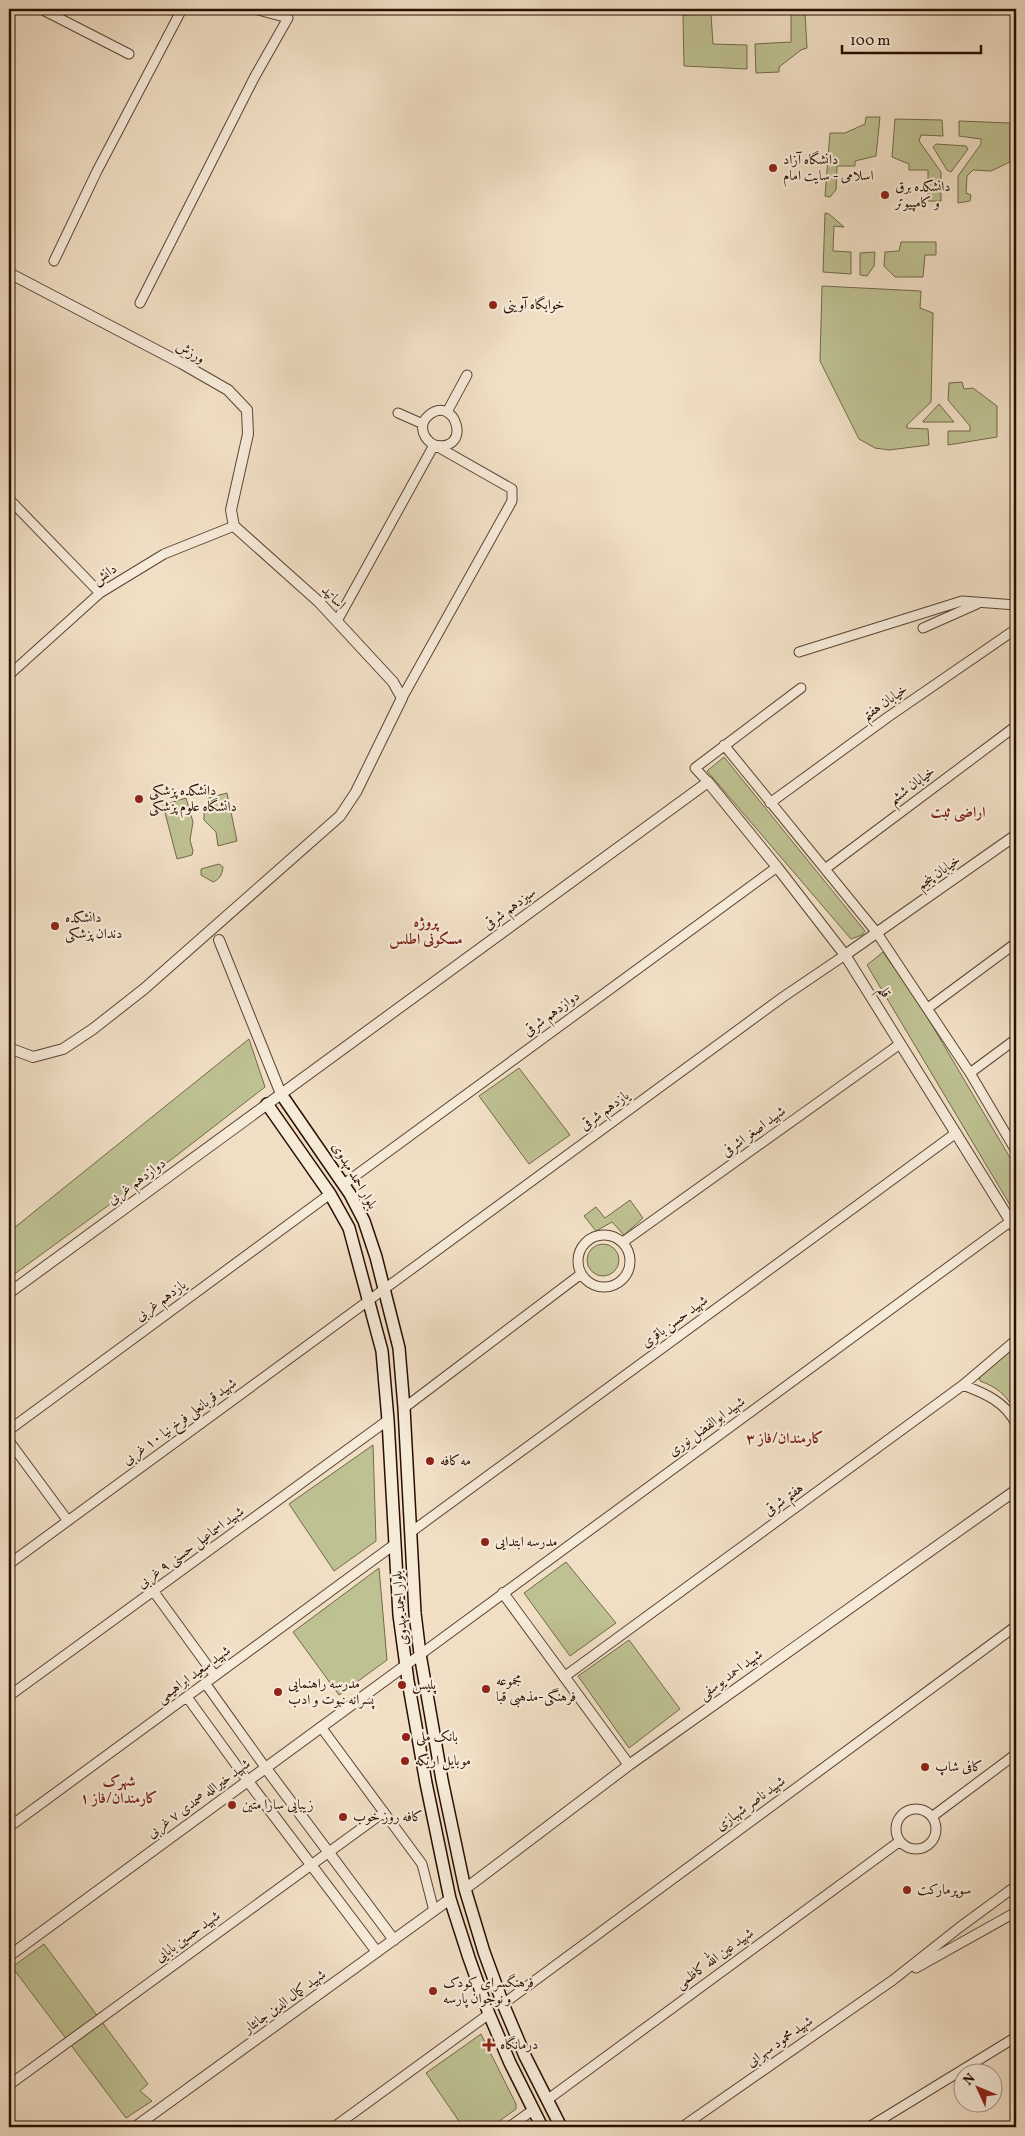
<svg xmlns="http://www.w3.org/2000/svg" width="1025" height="2136" font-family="Vollkorn,Amiri,serif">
  <rect width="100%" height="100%" fill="#f1dfc5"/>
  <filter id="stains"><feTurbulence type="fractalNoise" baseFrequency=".004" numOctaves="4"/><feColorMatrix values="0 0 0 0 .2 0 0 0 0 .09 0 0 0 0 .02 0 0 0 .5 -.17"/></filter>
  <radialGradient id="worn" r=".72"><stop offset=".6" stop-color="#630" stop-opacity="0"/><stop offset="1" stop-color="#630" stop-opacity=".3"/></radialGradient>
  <path fill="#bec192" stroke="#746849" d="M805,13L807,48L801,50L779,67V72L756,73L755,44L791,42V14Z
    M711,14L713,44L747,45V69L684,66L683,15Z
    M866,117H880L876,156L855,161V166H837L836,190L830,197L825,196L830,133H845L865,124Z
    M895,119L942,120L943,136L921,135L919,141L941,172V201H928V170H909V164L892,157Z
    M959,121L1010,123V162L991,171L973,170L967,176L966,193L971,195L970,201L958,203V176L981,144V139L959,136Z
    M936,144L966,146L968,149L951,172L947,170L933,147Z
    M825,213L829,214L844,227L834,226L833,251L851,252V274L823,272Z
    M901,242H936V255H925L923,277H895L884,266L885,252L899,251Z
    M875,252L874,266L867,276L860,275V253Z
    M822,286L921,291L920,308L933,313L931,402L907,425V428L928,429L929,445L889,450L875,448L859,439L820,361Z
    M962,382L964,389L973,388L997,406V437L948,445V431H970V426L948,400L949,383Z
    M939,404L954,422H923V421Z
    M724,757L865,931L862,935L851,939L707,771Z
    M227,793L237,841L218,846L216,832L204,820V810L209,806L208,798Z
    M186,798L193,822L190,840L193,851L192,855L177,859L163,805Z
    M219,864L223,867C222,875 220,879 213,882L201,875V869Z
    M883,952L919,1003L1016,1168V1215L867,965Z
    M249,1039L265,1087L172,1159L9,1278V1232Z
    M519,1068L570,1135L529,1164L479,1096Z
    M630,1200L643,1218L624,1235L612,1222L596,1231L584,1216L596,1207L605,1218Z
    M587 1260a16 16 0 1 1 32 0a16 16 0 1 1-32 0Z
    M1016,1347V1410H1015C1006,1395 997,1387 980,1381L979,1375Z
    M373,1445L376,1541L334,1571L289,1504Z
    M566,1562L616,1623L570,1656L524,1593Z
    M379,1568L387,1660L339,1695L293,1632Z
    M629,1640L680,1709L629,1748L578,1676Z
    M44,1944L148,2084L140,2091L152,2101L126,2118L12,1967Z
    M481,2034L516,2104V2109L491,2127H463L426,2073Z"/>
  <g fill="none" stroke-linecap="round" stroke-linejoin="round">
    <g stroke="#5b4331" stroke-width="11">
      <path id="minor" d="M41,9L129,54
        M255,9L288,18
        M54,261L97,171L182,9
        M140,303L254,78L288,18
        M447,412L467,375
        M398,413L423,424
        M9,499L100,593
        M337,621L434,445
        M923,628L977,604
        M799,652L962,601L1016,605
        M9,675L100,593L164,554L234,526
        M402,698L512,501V489L431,443C422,436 419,424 428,416C455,392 474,453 434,445
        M724,745L877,933L970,1073L1016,1151
        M708,782L695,768L801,688
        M770,803L888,717L1016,629
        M825,869L1016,726
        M928,1008L1016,943
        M970,1073L1016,1039
        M344,1184L777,867
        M578 1261a26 26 0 1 1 52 0a26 26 0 1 1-52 0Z
        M623,1242L900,1044
        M963,1385C984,1393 1006,1402 1016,1424
        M404,1408L581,1274
        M9,1430L330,1194
        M9,1441L68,1521
        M411,1532L956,1133
        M9,1564L783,997L845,955
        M154,1592L215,1676
        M406,1665L1011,1221
        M564,1677L963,1385L1016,1340
        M205,1683L265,1767
        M9,1696L388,1420
        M187,1697L247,1780
        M321,1727L422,1864L434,1911
        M896 1829a20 20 0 1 1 40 0a20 20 0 1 1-40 0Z
        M933,1816L1016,1754
        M9,1827L395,1544
        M916,1968L1016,1912
        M503,2004L1016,1626
        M9,2085L384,1812
        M547,2100L900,1841
        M334,2127L489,2014
        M509,2127L533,2110
        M682,2127L893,1980L960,1927L1016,1886
        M869,2127L1016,2037"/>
    </g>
    <g stroke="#5b4331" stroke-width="12">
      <path id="tertiary" d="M9,273L181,363L228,390L247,410L248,434L231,510L234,526L319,602L393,682L402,698L356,792L340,816L144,989L93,1029L63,1049L33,1057L9,1048
        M219,940L281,1094
        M845,955L1016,835
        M9,1293L708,782L777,867L845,955L1016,1230
        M503,1593L629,1765
        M265,1767L394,1940
        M247,1780L377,1952
        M465,1889L629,1765L1016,1490
        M9,1956L406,1665
        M135,2127L450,1899"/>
    </g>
    <g stroke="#290f00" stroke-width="14">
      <path id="secondary" d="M281,1094L350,1194L364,1221L376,1257L399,1348L404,1408L415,1613L420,1654L442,1780L465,1889L484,1952L503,2004L525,2056L561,2127
        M267,1104L330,1194L349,1228L382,1351L388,1420L399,1615L408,1681L426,1783L450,1899L469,1958L489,2014L510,2063L542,2127"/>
    </g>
    <use href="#minor" stroke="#f6ead9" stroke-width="9"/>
    <use href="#tertiary" stroke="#f6ead9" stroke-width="10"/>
    <use href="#secondary" stroke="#f6ead9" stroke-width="11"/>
  </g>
  <g fill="#8f2418" stroke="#f6ead9" stroke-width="2">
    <circle cx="773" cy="168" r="5"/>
    <circle cx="885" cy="195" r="5"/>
    <circle cx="493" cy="305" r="5"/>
    <circle cx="139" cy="799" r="5"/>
    <circle cx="55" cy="926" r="5"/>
    <circle cx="430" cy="1461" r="5"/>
    <circle cx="485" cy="1542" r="5"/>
    <circle cx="402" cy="1685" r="5"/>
    <circle cx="486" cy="1689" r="5"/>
    <circle cx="278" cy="1692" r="5"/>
    <circle cx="406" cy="1737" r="5"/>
    <circle cx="405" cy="1761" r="5"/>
    <circle cx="925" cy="1767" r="5"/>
    <circle cx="232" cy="1805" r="5"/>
    <circle cx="343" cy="1817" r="5"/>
    <circle cx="907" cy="1890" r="5"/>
    <circle cx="433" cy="1991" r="5"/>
    <path d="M486.5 2037.5h5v5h5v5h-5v5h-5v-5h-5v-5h5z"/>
  </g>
  <g text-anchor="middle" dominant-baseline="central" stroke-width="4.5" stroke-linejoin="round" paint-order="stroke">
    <g font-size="14" fill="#290f00" stroke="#f6ead9" text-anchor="start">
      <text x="783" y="160">دانشگاه آزاد<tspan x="783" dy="16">اسلامی - سایت امام</tspan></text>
      <text x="895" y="187">دانشکده برق<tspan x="895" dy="16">و کامپیوتر</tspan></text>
      <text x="503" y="305">خوابگاه آوینی</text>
      <text x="149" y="791">دانشکده پزشکی<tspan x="149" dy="16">دانشگاه علوم پزشکی</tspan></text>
      <text x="65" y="918">دانشکده<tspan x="65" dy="16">دندان پزشکی</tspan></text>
      <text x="440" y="1461">مه‌کافه</text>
      <text x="495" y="1542">مدرسه ابتدایی</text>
      <text x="496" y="1681">مجموعه<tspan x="496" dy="16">فرهنگی-مذهبی قبا</tspan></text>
      <text x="288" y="1684">مدرسه راهنمایی<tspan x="288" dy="16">پسرانه نبوت و ادب</tspan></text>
      <text x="412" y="1685">پلیس</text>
      <text x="416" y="1737">بانک ملی</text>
      <text x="415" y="1761">موبایل اریکه</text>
      <text x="935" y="1767">کافی شاپ</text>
      <text x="242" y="1805">زیبایی سارا متین</text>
      <text x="353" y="1817">کافه روز خوب</text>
      <text x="917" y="1890">سوپرمارکت</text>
      <text x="443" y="1983">فرهنگسرای کودک<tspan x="443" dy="16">و نوجوان پارسه</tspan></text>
      <text x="500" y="2045">درمانگاه</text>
    </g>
    <g font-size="14" fill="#290f00" stroke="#f6ead9">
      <text transform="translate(190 353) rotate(29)">ورزش</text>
      <text transform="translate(105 575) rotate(-33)">دانش</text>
      <text transform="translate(333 598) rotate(45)">اساتید</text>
      <text transform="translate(885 703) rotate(-35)">خیابان هفتم</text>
      <text transform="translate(912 786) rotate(-37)">خیابان ششم</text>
      <text transform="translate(939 873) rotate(-35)">خیابان پنجم</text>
      <text transform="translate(510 909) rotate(-36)">سیزدهم شرقی</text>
      <text transform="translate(884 992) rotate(58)">قلم</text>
      <text transform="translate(552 1014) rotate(-36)">دوازدهم شرقی</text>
      <text transform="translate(605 1111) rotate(-36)">یازدهم شرقی</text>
      <text transform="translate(754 1132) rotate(-36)">شهید اصغر اشرفی</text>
      <text transform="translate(354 1176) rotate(59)">بلوار احمد مهدوی</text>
      <text transform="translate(137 1182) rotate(-36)">دوازدهم غربی</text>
      <text transform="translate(161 1301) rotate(-36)">یازدهم غربی</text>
      <text transform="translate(675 1322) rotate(-36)">شهید حسن باقری</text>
      <text transform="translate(180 1422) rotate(-36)">شهید قربانعلی فرخ نیا ۱۰ غربی</text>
      <text transform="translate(707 1427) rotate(-36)">شهید ابوالفضل نوری</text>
      <text transform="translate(784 1500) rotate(-36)">هفتم شرقی</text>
      <text transform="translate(191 1548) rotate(-36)">شهید اسماعیل حسنی ۹ غربی</text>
      <text transform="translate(401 1608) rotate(-95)">بلوار احمد مهدوی</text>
      <text transform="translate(194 1675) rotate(-36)">شهید سعید ابراهیمی</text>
      <text transform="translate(731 1675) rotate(-36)">شهید احمد یوسفی</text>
      <text transform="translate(199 1799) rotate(-36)">شهید خیرالله صمدی ۷ غربی</text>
      <text transform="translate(751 1804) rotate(-36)">شهید ناصر شهبازی</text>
      <text transform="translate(188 1937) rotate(-36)">شهید حسین بابایی</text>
      <text transform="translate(715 1959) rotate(-36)">شهید عین الله کاظمی</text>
      <text transform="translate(285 2002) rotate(-36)">شهید کمال الدین جانثار</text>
      <text transform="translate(780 2042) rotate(-35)">شهید محمود سهرابی</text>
    </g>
    <g font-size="15" font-weight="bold" fill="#7a1f14" stroke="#f6ead9">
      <text x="958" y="813">اراضی ثبت</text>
      <text x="426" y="923">پروژه<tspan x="426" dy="17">مسکونی اطلس</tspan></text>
      <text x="785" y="1439">کارمندان/فاز ۳</text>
      <text x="119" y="1782">شهرک<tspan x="119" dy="17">کارمندان/فاز ۱</tspan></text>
    </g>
  </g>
  <rect width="1025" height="2136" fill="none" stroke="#f1dfc5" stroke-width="30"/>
  <rect x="10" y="10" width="1005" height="2116" fill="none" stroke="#290f00" stroke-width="2.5"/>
  <rect x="15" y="15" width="995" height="2106" fill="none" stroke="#290f00"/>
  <g transform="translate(978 2088) rotate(314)"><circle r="24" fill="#f6ead9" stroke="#a49282"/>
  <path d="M0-4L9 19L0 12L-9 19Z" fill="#8f2418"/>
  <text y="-8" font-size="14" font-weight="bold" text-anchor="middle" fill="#290f00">N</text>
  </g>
  <path d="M842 45v8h139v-8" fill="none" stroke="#290f00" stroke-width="2.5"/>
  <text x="850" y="45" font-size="15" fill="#290f00" stroke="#f6ead9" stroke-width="4" paint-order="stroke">100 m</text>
  <rect width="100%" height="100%" filter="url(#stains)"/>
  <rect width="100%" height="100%" fill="url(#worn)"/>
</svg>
